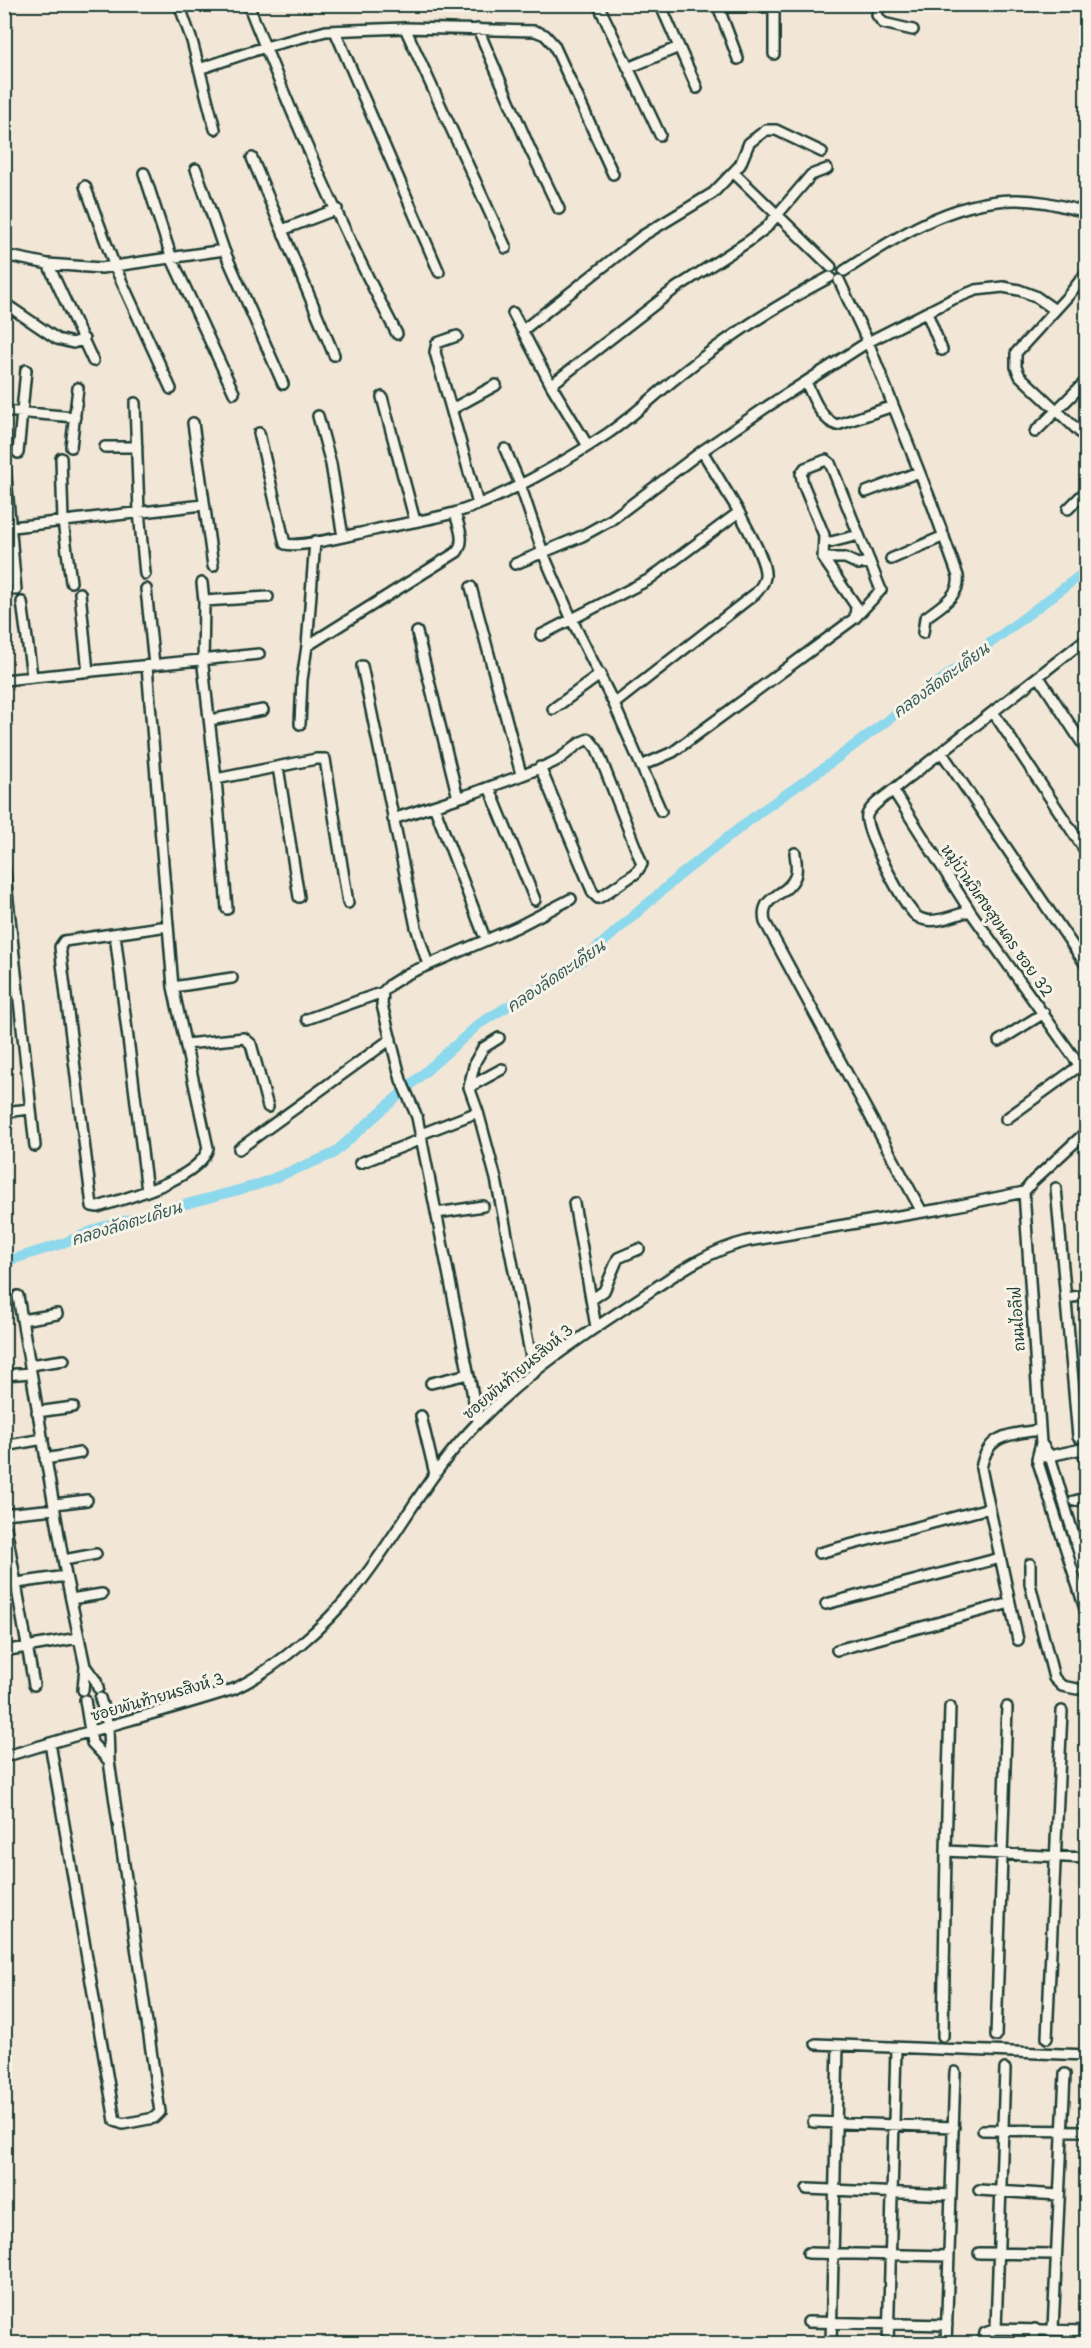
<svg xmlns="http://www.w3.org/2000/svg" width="1091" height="2348" font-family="'Playpen Sans','Playpen Sans Thai',sans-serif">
  <rect width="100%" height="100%" fill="#f2e6d6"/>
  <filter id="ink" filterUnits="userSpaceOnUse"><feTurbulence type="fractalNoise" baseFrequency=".0167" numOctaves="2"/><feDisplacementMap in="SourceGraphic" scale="12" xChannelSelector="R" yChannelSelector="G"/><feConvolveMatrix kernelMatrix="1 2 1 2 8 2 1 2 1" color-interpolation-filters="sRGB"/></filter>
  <g filter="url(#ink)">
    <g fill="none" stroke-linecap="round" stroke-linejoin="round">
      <path stroke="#8cd8ec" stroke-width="10" d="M4,1262L61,1244L101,1227L257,1185L333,1154L479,1024L583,960L679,876L760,812L832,762L1086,571"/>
      <path stroke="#c8c4b6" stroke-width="9" stroke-dasharray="9 4.5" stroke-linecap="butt" d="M1084,1692L1077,1689L1081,1681L1086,1680"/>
      <g stroke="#1f3d34" stroke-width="14">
        <path id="minor" d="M179,4L192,41L215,129
          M248,4C292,116 341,228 397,334
          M598,4L660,135
          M640,4L774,7
          M879,4L877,15L883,23L913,30
          M661,6L697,88
          M718,6L738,59
          M405,28L506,248
          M478,29L530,149L559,209
          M335,31L439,272
          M774,54V4
          M628,68L679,47
          M199,69L265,47L326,31L405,28L535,31L545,35L554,45L613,174
          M252,158L334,355
          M196,169L224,250L283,384
          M144,173L172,259L234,393
          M734,173L831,267
          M85,186L115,267L171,389
          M282,230L337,209
          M4,255L48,264L101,268L224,250
          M48,264L93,361
          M844,271C894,238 951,201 1013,200C1039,199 1062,206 1086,212
          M1086,273L1068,296L1016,353V367L1020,376L1086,438
          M839,280L868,342L932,504L958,576C961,596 939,607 925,618L923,633
          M4,303L57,339L73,343L84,339
          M513,313L551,385
          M927,313L942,350
          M523,330L642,236L713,193L740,165L749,143L766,130H776L822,152
          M457,336L437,343L435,352L478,504
          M806,382C813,397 821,420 837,425L893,406
          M382,397L415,521
          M135,403L139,512L145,574
          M452,409L496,385
          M4,411L75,417
          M318,416L331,464L343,537
          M193,423L213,566
          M1035,432L1086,381
          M259,433L285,544C303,548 354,534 374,530C401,524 428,520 454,513C501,499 566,461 607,434C635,415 659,391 685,371C730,335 779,304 830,277
          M588,446L551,385L676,288L749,241L766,228L811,175L827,169
          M71,447L78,388
          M105,447H137
          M505,449L520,484L543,553L572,620L614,704L661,811
          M18,453L26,370
          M61,458L63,521L71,582
          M5,465L16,590
          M866,492L919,472
          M1068,509L1086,491
          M4,528L203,505
          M824,541L831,542L859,535
          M823,558H845L858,564L870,562
          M891,559L944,536
          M515,564L582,536L611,520L702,451L768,406L868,342L953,299L976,290L1003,287L1019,290L1035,296L1055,310
          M202,583L204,601L203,666L216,779L227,909
          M471,587L521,774
          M146,589L154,665
          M80,593L88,672
          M204,601L268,597
          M22,602L32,676
          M417,632L458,798
          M541,635L648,580L739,512L702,451
          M307,646L457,552C466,540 458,525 455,513
          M147,666L173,987L208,1148C200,1179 126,1198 98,1207L92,1206L60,947L64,941L168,926
          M362,666L416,927L428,965
          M1039,677L1086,749
          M4,680L259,654
          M614,704L756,593C760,588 764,584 765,577C767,561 746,527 739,512
          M553,709L601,674
          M993,712L1086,852
          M210,720L263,710
          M300,724L302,680L307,646L315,541
          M942,753L1086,965
          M641,766L673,752L855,618L856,606L823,558L824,535L803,484L801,474L805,468L826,460L830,463L881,590L855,618
          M278,767L299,897
          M216,779L316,759H325L348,903
          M489,787L535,900
          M893,790L970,911L1080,1066
          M434,806L483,933
          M393,819L476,792C502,782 529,774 554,762C567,756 576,742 589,739L597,749L642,864L636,873L602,896L598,898L593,893L540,767
          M795,853C796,861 798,870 795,877C786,898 759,894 765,922L922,1212
          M4,864L35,1146
          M970,911C958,914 938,923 926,920C920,919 914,915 911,910C901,898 863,829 867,815C871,805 885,797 893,790L1086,639
          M115,934L147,1191
          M173,987L232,978
          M307,1019L383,992
          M999,1041L1044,1013
          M186,1044L244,1038L251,1044L268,1107
          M469,1087L502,1069
          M4,1112L30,1109
          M478,1112L496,1179L534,1373
          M1006,1119L1086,1061
          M421,1134L478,1112L469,1087L475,1062L483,1048L499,1038
          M239,1149L391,1039
          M360,1163L422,1139
          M1056,1188L1078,1437
          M1024,1192L1041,1443L1037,1459L1086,1612
          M574,1203L596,1327
          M437,1213L483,1206
          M18,1296L66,1576L85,1666L83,1690
          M1066,1298L1086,1295
          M591,1300L604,1291L618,1258L639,1249
          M22,1320L57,1314
          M30,1365L64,1360
          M4,1375L31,1373
          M431,1383L468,1374
          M37,1412L73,1407
          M421,1416L435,1474
          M478,1421L417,1117L401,1080L382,1005L383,992L391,984L407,974L517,927L571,899
          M1041,1443L1050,1456L1086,1576
          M4,1446L43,1439
          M1045,1457L1086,1448
          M1085,1458L1086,1462
          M45,1459L80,1453
          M1074,1501L1086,1498
          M55,1504L87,1500
          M4,1514L55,1509
          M4,1516L34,1685
          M819,1553L989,1508
          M64,1560L96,1554
          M1030,1564V1584L1054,1678L1062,1686L1077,1689
          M17,1583L66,1576
          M71,1599L102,1594
          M826,1604L1000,1558
          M1018,1640L981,1468C988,1433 1009,1435 1039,1430
          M9,1650L78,1638
          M837,1650L1010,1603
          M85,1666L96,1681L98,1688
          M1086,1693V1692
          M85,1700L92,1743L109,1761
          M50,1743L115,2121L123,2124L154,2118L160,2112L109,1761L108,1725L100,1698
          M4,1757C81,1733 158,1713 234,1689C277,1668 325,1626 355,1589C389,1547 414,1500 446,1459C497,1393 568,1345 637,1300C673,1276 706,1251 748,1241L941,1209L1024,1192L1033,1181L1086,1132
          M946,1851L1086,1858
          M943,2036L946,1851L950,1707
          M996,2036L1007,1707
          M1047,2038L1062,1711
          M816,2044L1086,2055
          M813,2122L954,2127
          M983,2130L1086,2131
          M807,2189L951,2195
          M979,2190L1059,2195
          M808,2253L949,2256
          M979,2253L1056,2254
          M808,2322L947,2325
          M996,2329L1005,2069
          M1053,2329L1065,2074
          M831,2344L838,2045
          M888,2344L896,2048
          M946,2344L955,2072
          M983,2344L985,2333L996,2329L1086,2331
          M1034,2344L1035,2329"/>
      </g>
      <use href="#minor" stroke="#f7f3e8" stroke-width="9"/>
    </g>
  </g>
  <g text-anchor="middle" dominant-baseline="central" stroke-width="6" stroke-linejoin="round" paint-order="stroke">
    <g font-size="15" fill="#1f3d34" stroke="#f7f3e8">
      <text transform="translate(998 920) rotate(55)">หมู่บ้านวิเศษสุขนคร ซอย 32</text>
      <text transform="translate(1016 1319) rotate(-94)">ถนนไอลีฟ</text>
      <text transform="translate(517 1371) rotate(-40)">ซอยพันท้ายนรสิงห์ 3</text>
      <text transform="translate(157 1696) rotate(-16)">ซอยพันท้ายนรสิงห์ 3</text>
    </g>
    <g font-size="16" font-style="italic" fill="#355c59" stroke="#f7f3e8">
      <text transform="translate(940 679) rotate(-36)">คลองลัดตะเคียน</text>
      <text transform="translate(555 975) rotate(-34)">คลองลัดตะเคียน</text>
      <text transform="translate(126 1222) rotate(-17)">คลองลัดตะเคียน</text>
    </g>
  </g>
  <rect width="1091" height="2348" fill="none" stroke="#f7f3e8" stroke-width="24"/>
  <rect x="12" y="12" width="1067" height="2324" fill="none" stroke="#1f3d34" stroke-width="2" filter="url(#ink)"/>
</svg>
